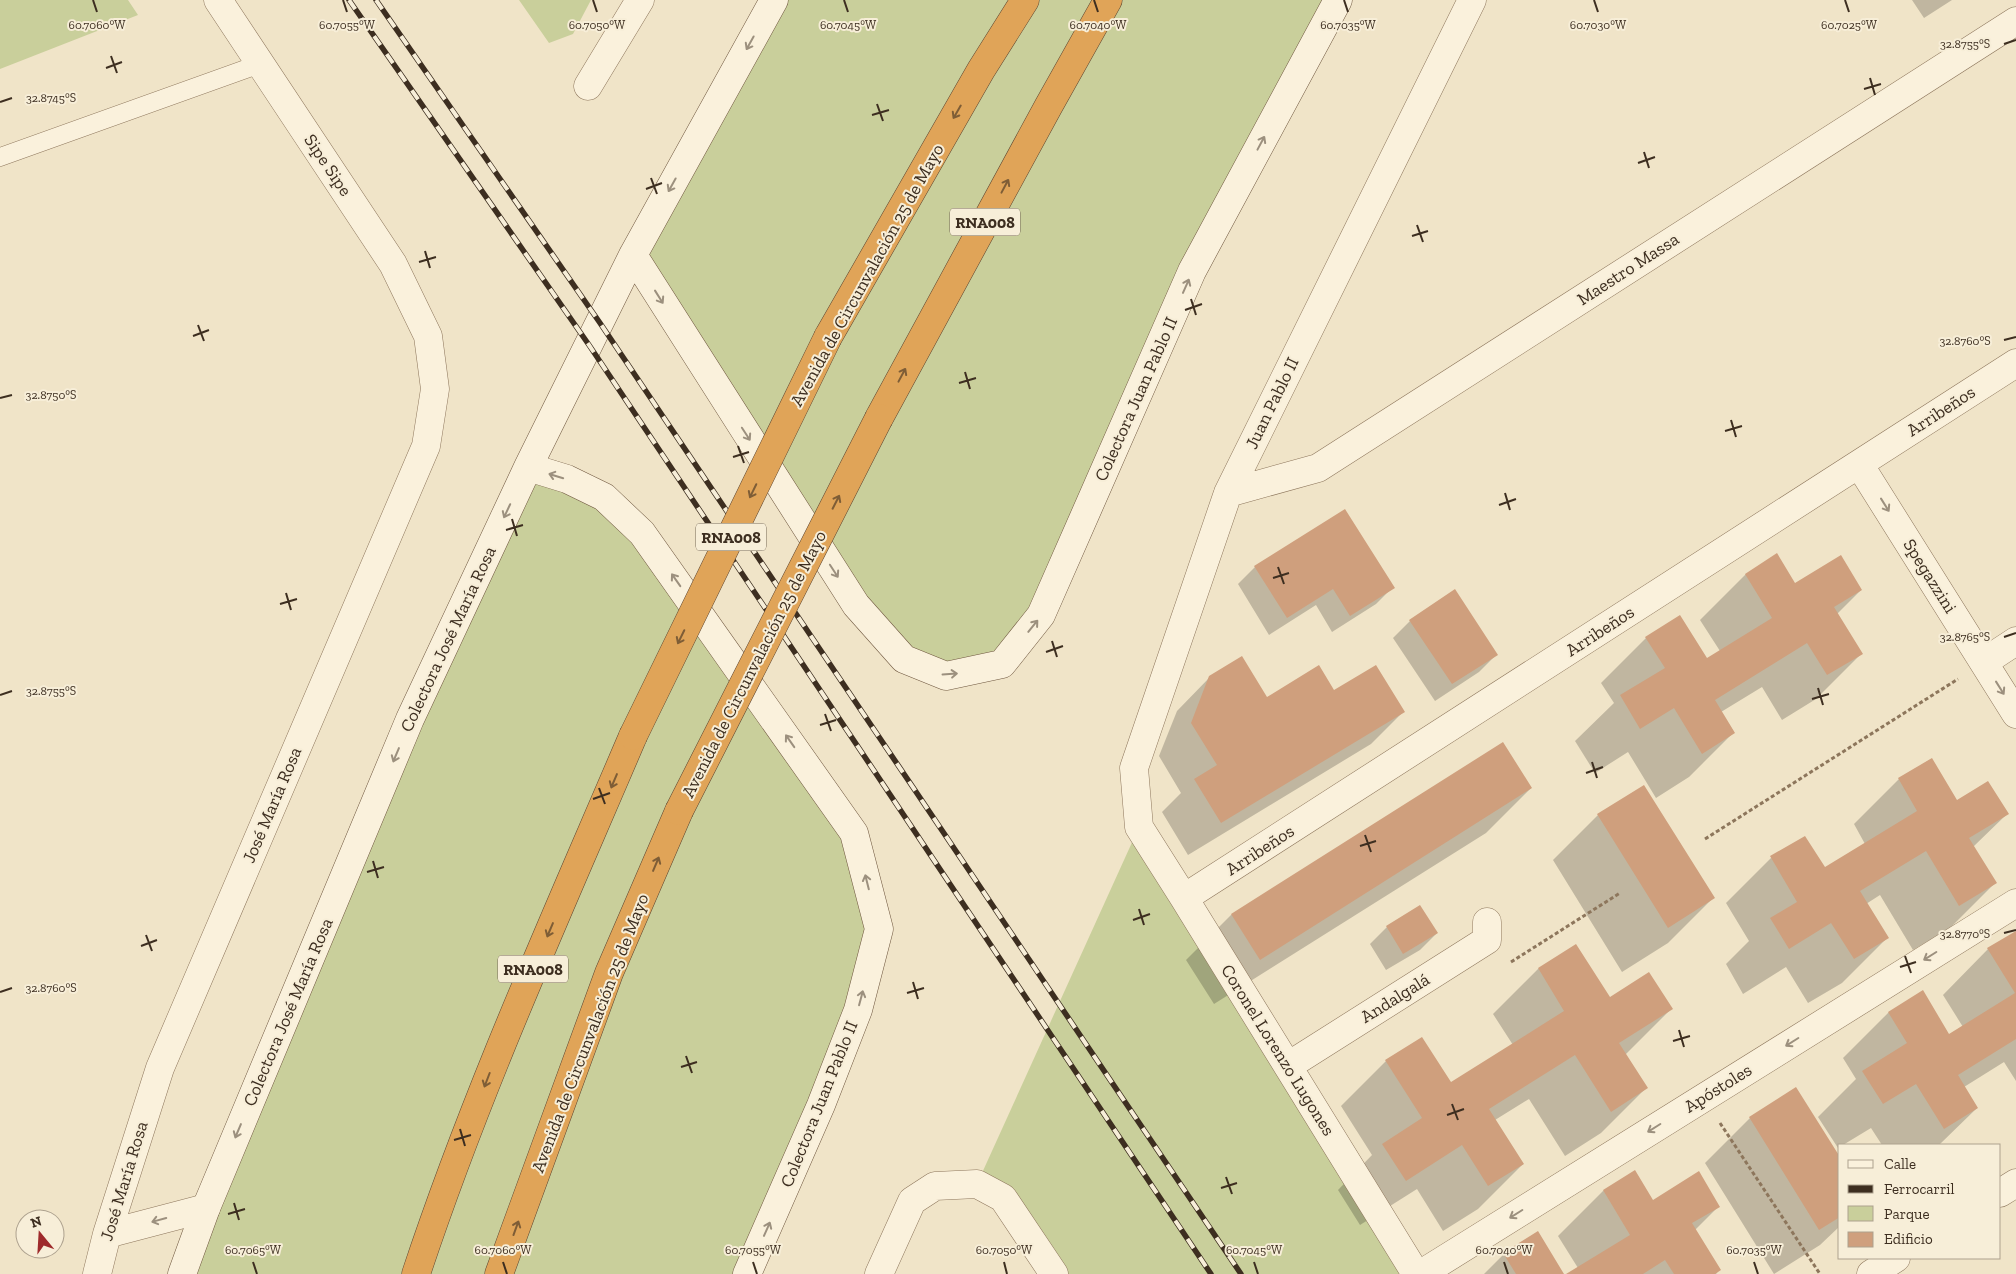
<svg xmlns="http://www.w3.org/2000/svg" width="2016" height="1274" font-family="'Zilla Slab',serif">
  <rect width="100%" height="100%" fill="#f0e4c8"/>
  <path fill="#c9cf9b" d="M0,0H128L138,15L0,69Z
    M519,0H591L573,34L549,43Z
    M774,0H1338L1002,664L946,676L904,659L633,255Z
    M528,467L604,497L854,833L879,929L747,1274H182Z
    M1139,827L1416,1274H1054L977,1184Z"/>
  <path fill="#0003" d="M1912,0H1952L1924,18Z
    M1255,567L1393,587L1376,604L1332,632L1316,605L1269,635L1238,584Z
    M1746,574L1795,585L1861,590L1837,614L1861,654L1816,699L1782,720L1762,687L1721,712L1734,732L1689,777L1656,798L1628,752L1595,773L1575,741L1614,703L1601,683L1646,638L1706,660L1720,651L1700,620Z
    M1410,621L1496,655L1479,672L1435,701L1393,638Z
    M1210,677L1266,699L1333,692L1403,712L1371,744L1188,855L1162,812L1181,793L1159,756L1177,711Z
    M1503,744L1531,788L1486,833L1214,1004L1186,960L1231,915Z
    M1931,759L1957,802L2007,814L1973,847L1995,883L1950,928L1913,950L1880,895L1866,904L1887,938L1842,983L1808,1003L1786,967L1743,994L1726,964L1749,941L1726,903L1771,858L1824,869L1865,844L1854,824L1899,779Z
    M1598,815L1713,898L1668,943L1622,972L1553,860Z
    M1420,907L1437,933L1420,950L1386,970L1370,944L1387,927Z
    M2016,932V1081L2004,1062L1964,1087L1977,1108L1939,1145H1882L1871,1128L1838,1148L1818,1117L1856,1079L1843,1058L1888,1013L1922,992L1949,1035L1963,1027L1943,995L1988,949Z
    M1575,946L1609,999L1671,1009L1625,1055L1646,1088L1601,1133L1565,1156L1529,1099L1495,1120L1523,1164L1478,1209L1443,1231L1417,1189L1360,1225L1338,1190L1372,1155L1341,1106L1386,1061L1450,1084L1513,1045L1493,1014L1538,969Z
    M1750,1118L1840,1159V1226L1820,1245L1774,1274L1705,1163Z
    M1635,1172L1653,1202L1719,1206L1695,1230L1719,1270L1716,1274H1569L1578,1268L1558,1236L1603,1191Z
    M1504,1254L1563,1274H1484Z"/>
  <path fill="#cf9f7d" d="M1345,509L1395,588L1350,616L1333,589L1287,618L1254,566Z
    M1777,553L1795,583L1841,555L1862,590L1834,607L1863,654L1827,675L1807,643L1715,700L1735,733L1702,754L1674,708L1640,729L1620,695L1665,668L1645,637L1680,615L1707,658L1772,618L1745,574Z
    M1455,589L1498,655L1452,684L1409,620Z
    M1242,656L1267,697L1319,665L1334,690L1376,665L1405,712L1221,823L1194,779L1217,765L1191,723L1209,676Z
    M1503,742L1532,788L1260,960L1231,914Z
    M1932,758L1957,800L1988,781L2009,814L1969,838L1997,883L1959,906L1926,851L1860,891L1889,938L1854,959L1831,923L1789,949L1770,918L1797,902L1770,856L1805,836L1825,867L1917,811L1898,778Z
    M1644,785L1715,898L1668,928L1597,814Z
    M1420,905L1438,933L1403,954L1386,926Z
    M2016,931V1039L1958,1075L1978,1108L1944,1129L1916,1084L1883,1104L1862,1071L1907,1043L1888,1012L1923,990L1949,1034L2015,993L1987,948Z
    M1576,944L1610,997L1649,972L1673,1009L1619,1043L1648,1088L1611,1112L1575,1055L1489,1109L1524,1164L1488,1186L1462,1145L1406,1181L1382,1144L1422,1118L1385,1060L1422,1037L1451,1082L1564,1011L1538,968Z
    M1796,1087L1840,1157V1217L1819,1230L1749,1117Z
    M1635,1170L1653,1200L1699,1171L1720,1207L1692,1223L1721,1270L1715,1274H1674L1665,1260L1643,1274H1566L1630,1235L1603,1190Z
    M1538,1231L1564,1274H1516L1503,1253Z"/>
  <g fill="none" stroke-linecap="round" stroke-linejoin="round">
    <g stroke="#8d765c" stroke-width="19">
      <path id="service" d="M0,157L260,64"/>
    </g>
    <g stroke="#8d765c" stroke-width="29">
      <path id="minor" d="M588,86L640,0
        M1859,464L2016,714
        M1228,493L1318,468L2016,21
        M1984,662L2016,641
        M1184,898L2016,363
        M1288,1066L1487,940V922
        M2000,1193L2016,1183
        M107,1234L206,1208
        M97,1274L107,1234L160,1068L426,446L435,389L428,336L393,264L218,0
        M879,1274L912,1201L935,1186L977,1184L1003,1198L1054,1274
        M1416,1274L1184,898L1139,827L1134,768L1228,493L1472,0
        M1421,1274L2016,903
        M1871,1274L1896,1258"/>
    </g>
    <g stroke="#6f573f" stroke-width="29">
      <path id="secondary" d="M633,255L856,605L904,659L946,676L1002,664L1041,615L1192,271L1338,0
        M528,467L567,479L604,497L642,533L854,833L879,929L858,1010L821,1105L747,1274
        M182,1274L206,1208L410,719L528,467L633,255L774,0"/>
    </g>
    <g stroke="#5b4430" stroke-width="29">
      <path id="motorway" d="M828,337L981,70L1025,0
        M879,418L1048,107L1108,0
        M416,1274C477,1090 557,914 633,736
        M499,1274L609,973L679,811"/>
    </g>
    <path stroke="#8d765c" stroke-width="3" stroke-dasharray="4 2.5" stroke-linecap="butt" d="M1705,839L1958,679
      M1511,962L1620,893
      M1720,1123L1820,1274"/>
    <use href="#service" stroke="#faf1dc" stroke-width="18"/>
    <use href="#minor" stroke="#faf1dc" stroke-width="28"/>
    <use href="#secondary" stroke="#faf1dc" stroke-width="28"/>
    <use href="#motorway" stroke="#e0a458" stroke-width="28"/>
    <g stroke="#3d2e20" stroke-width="5.5">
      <path id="rail" d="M349,0L589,345L1211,1274
        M376,0L600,323L1241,1274"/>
    </g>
    <use href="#rail" stroke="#f7eed8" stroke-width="4" stroke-dasharray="11" stroke-linecap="butt"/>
    <g stroke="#5b4430" stroke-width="29" stroke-linecap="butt">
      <path id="motorway-bridge" d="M633,736L828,337
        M679,811L879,418"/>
    </g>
    <use href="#motorway-bridge" stroke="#e0a458" stroke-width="28"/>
  </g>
  <defs><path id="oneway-shaft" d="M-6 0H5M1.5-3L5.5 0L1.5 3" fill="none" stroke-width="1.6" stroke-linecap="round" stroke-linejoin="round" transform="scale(1.25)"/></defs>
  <g stroke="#9c907e">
    <use href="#oneway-shaft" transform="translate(750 43) rotate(119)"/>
    <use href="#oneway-shaft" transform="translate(1261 143) rotate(-62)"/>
    <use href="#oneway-shaft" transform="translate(672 185) rotate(119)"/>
    <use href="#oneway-shaft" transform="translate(1186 286) rotate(-66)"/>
    <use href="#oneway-shaft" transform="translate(659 297) rotate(58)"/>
    <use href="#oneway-shaft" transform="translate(746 434) rotate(57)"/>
    <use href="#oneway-shaft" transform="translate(556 476) rotate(-163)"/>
    <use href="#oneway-shaft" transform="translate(1885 505) rotate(58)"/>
    <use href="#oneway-shaft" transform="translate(507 511) rotate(115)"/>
    <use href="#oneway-shaft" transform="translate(834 571) rotate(57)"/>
    <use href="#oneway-shaft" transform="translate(676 580) rotate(-125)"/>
    <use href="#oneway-shaft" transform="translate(1033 626) rotate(-51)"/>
    <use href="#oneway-shaft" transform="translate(950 674) rotate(-4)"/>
    <use href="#oneway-shaft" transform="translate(2000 688) rotate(58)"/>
    <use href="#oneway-shaft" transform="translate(790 741) rotate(-125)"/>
    <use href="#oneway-shaft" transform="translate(396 755) rotate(113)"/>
    <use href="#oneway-shaft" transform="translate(867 882) rotate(-104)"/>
    <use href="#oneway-shaft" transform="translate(1930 956) rotate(148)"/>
    <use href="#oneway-shaft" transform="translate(861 998) rotate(-75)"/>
    <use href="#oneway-shaft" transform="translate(1792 1042) rotate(148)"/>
    <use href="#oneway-shaft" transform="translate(1654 1128) rotate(148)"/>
    <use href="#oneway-shaft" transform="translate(238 1131) rotate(113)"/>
    <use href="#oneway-shaft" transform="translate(1516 1214) rotate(148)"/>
    <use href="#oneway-shaft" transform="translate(159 1220) rotate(165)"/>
    <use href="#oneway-shaft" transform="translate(767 1229) rotate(-66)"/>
  </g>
  <g stroke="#7e5d36">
    <use href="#oneway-shaft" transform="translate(957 112) rotate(120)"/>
    <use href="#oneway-shaft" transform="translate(1005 186) rotate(-62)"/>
    <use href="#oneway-shaft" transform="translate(902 375) rotate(-62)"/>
    <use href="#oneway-shaft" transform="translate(753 491) rotate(116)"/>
    <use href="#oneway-shaft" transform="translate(836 502) rotate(-63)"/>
    <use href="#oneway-shaft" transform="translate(681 637) rotate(116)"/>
    <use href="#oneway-shaft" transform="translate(614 781) rotate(113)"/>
    <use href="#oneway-shaft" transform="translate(656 864) rotate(-67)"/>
    <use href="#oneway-shaft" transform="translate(550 930) rotate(113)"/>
    <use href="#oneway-shaft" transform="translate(487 1080) rotate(111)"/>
    <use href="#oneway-shaft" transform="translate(516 1228) rotate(-70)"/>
  </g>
  <path fill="none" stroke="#3d2e20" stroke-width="2" d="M93,0L97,12M343,0L347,12M593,0L597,12M844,0L848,12M1094,0L1098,12M1344,0L1348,12M1594,0L1598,12M1845,0L1849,12M2004,44L2016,40M111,56L117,73M106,68L122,62M1870,78L1875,95M1864,89L1881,84M0,102L12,98M877,104L883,121M872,115L889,110M1644,152L1649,168M1638,163L1655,157M651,178L657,194M646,189L662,183M1417,225L1423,242M1412,236L1428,231M425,251L430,268M419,262L436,257M1191,299L1196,315M1185,310L1202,304M198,325L204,341M193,336L209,330M2004,340L2016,337M965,372L970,389M959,383L976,378M0,398L12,395M1731,420L1736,437M1725,431L1742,426M738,446L744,463M733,457L749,452M1505,493L1510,510M1499,505L1516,499M512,519L517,536M506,530L523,525M1278,567L1284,584M1273,578L1289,573M286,593L291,610M280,604L297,599M2004,637L2016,633M1052,641L1057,657M1046,652L1063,646M1818,688L1823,705M0,695L12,691M1812,699L1829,694M825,714L831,731M820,725L836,720M1592,762L1597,778M1586,773L1603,767M599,788L605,804M593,799L610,793M1365,835L1371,852M1360,846L1376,841M373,861L378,878M367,872L384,867M1139,909L1144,925M1133,920L1150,914M2004,933L2016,930M146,935L152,951M141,946L157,940M1905,956L1911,973M1900,967L1916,962M913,982L918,999M0,992L12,988M907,993L924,988M1679,1030L1684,1047M1673,1041L1690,1036M686,1056L692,1073M681,1067L697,1062M1452,1104L1458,1120M1447,1115L1464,1109M460,1129L465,1146M454,1140L471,1135M1226,1177L1232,1194M1221,1188L1237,1183M234,1203L239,1220M228,1214L245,1209M253,1262L257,1274M503,1262L507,1274M753,1262L757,1274M1004,1262L1007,1274M1254,1262L1258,1274M1504,1262L1508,1274M1754,1262L1758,1274"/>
  <g text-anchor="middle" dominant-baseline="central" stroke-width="4" stroke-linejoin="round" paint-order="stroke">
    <g fill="#f7eed8" stroke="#756857" stroke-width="1">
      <rect x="950" y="208.5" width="70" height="27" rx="4"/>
      <rect x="696" y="523.5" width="70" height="27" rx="4"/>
      <rect x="498" y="955.5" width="70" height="27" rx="4"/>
    </g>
    <g font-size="16" font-weight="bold" fill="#3d2e20">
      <text x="985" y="222">RNA008</text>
      <text x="731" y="537">RNA008</text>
      <text x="533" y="969">RNA008</text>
    </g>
    <g font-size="18" fill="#3d2e20" stroke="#f7eed8">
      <text transform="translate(328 165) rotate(56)">Sipe Sipe</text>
      <text transform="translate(1628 269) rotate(-33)">Maestro Massa</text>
      <text transform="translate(867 275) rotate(-61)">Avenida de Circunvalación 25 de Mayo</text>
      <text transform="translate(1136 399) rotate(-66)">Colectora Juan Pablo II</text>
      <text transform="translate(1272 403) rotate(-64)">Juan Pablo II</text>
      <text transform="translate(1941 411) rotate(-33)">Arribeños</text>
      <text transform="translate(1930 576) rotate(58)">Spegazzini</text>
      <text transform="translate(1600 631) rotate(-33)">Arribeños</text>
      <text transform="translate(448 639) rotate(-65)">Colectora José María Rosa</text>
      <text transform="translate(754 664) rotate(-63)">Avenida de Circunvalación 25 de Mayo</text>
      <text transform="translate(272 805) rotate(-67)">José María Rosa</text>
      <text transform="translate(1260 850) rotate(-33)">Arribeños</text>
      <text transform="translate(1395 998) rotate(-32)">Andalgalá</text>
      <text transform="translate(288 1012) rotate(-67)">Colectora José María Rosa</text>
      <text transform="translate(590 1033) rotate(-69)">Avenida de Circunvalación 25 de Mayo</text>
      <text transform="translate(1278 1050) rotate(58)">Coronel Lorenzo Lugones</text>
      <text transform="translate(1718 1088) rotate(-32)">Apóstoles</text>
      <text transform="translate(819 1104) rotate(-68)">Colectora Juan Pablo II</text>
      <text transform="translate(124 1181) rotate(-73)">José María Rosa</text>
    </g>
  </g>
  <g font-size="12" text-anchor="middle" fill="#3d2e20" stroke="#f7eed8" stroke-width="4" stroke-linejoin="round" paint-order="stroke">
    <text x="97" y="29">60.7060°W</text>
    <text x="347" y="29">60.7055°W</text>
    <text x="597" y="29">60.7050°W</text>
    <text x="848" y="29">60.7045°W</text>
    <text x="1098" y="29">60.7040°W</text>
    <text x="1348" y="29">60.7035°W</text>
    <text x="1598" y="29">60.7030°W</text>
    <text x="1849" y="29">60.7025°W</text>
    <text x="1965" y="48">32.8755°S</text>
    <text x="51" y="102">32.8745°S</text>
    <text x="1965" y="345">32.8760°S</text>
    <text x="51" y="399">32.8750°S</text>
    <text x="1965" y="641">32.8765°S</text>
    <text x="51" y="695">32.8755°S</text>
    <text x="1965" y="938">32.8770°S</text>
    <text x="51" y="992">32.8760°S</text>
    <text x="253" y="1254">60.7065°W</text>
    <text x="503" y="1254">60.7060°W</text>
    <text x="753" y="1254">60.7055°W</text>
    <text x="1004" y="1254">60.7050°W</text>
    <text x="1254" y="1254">60.7045°W</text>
    <text x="1504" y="1254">60.7040°W</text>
    <text x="1754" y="1254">60.7035°W</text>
  </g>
  <rect x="1838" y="1144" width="162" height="115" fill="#f7eed8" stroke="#ada18e"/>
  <rect x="1848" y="1160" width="25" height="8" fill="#faf1dc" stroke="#ada18e"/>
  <text x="1884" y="1169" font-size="15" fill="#3d2e20">Calle</text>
  <rect x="1848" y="1185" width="25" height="8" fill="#3d2e20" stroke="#ada18e"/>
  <text x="1884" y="1194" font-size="15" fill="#3d2e20">Ferrocarril</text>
  <rect x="1848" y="1206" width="25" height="15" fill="#c9cf9b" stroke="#ada18e"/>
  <text x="1884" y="1219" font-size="15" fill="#3d2e20">Parque</text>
  <rect x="1848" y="1232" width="25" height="15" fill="#cf9f7d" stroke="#ada18e"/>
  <text x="1884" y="1244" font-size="15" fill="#3d2e20">Edificio</text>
  <g transform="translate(40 1234) rotate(342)"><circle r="24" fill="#f7eed8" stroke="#ada18e"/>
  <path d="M0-4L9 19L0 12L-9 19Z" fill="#9e2a2b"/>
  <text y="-8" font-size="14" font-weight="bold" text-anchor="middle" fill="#3d2e20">N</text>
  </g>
</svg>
